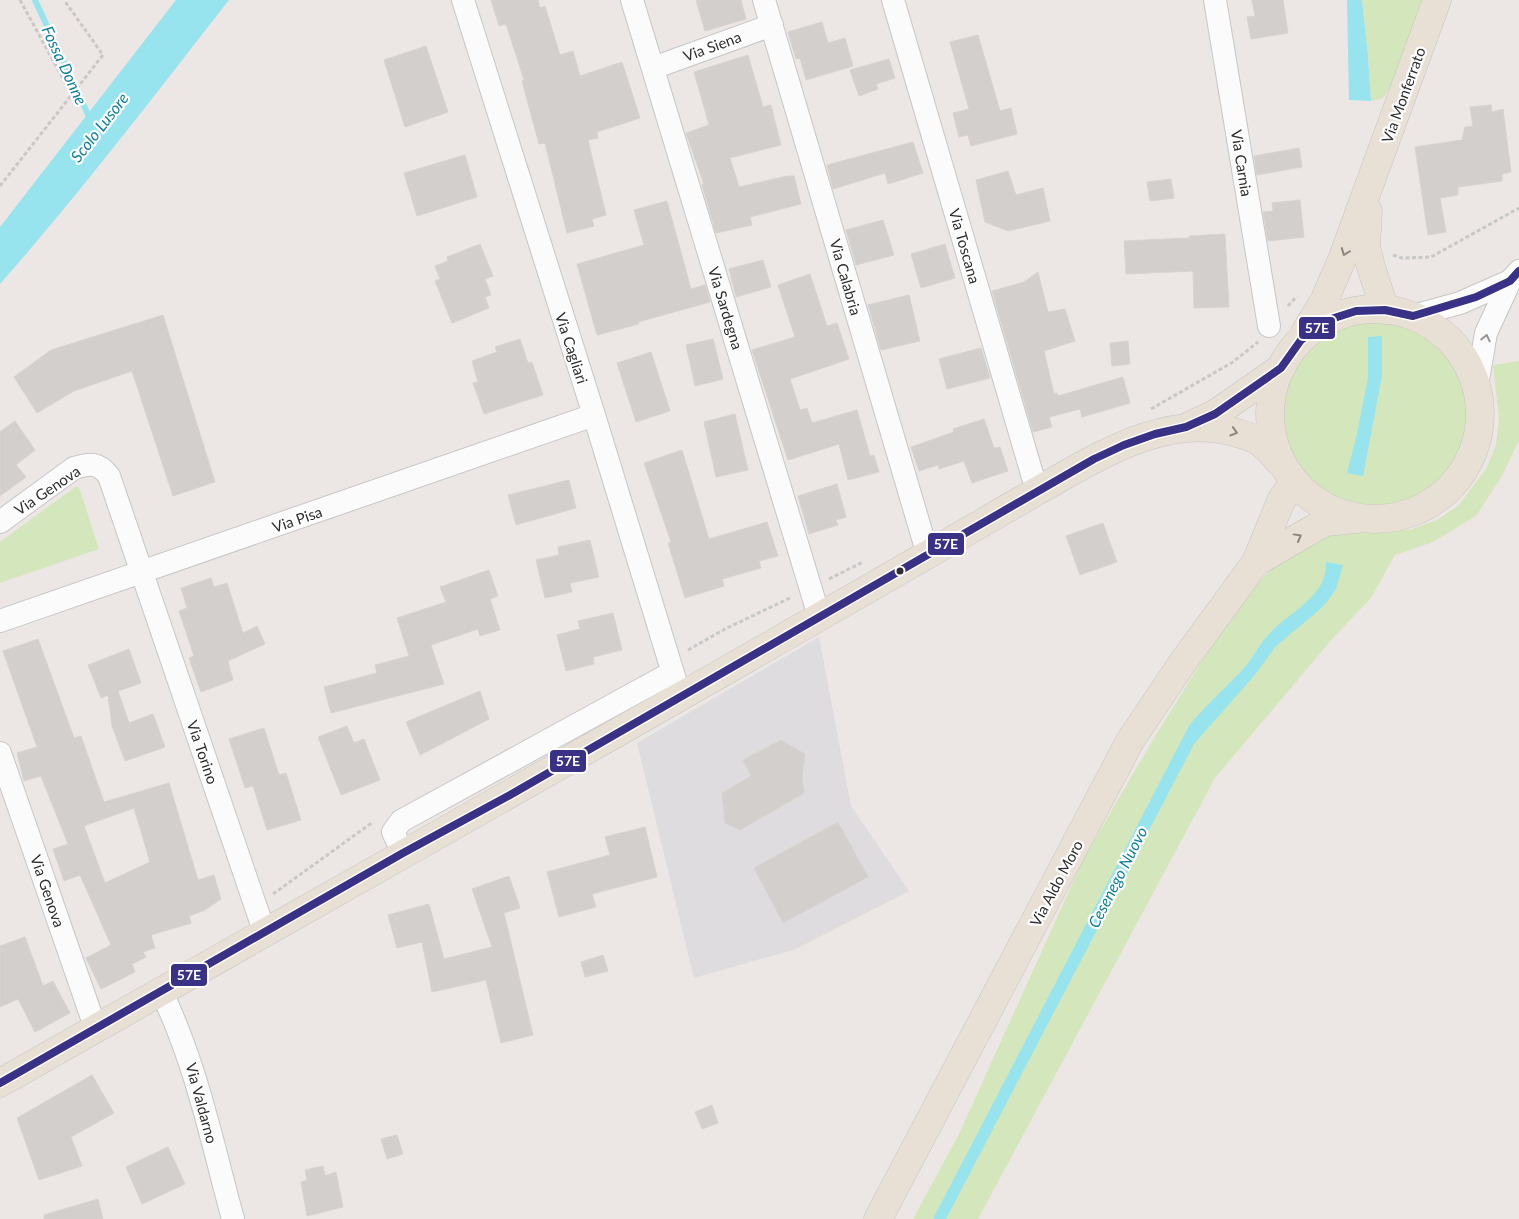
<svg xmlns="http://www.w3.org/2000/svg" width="1519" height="1219" font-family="Lato,sans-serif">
  <rect width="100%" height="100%" fill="#ece7e4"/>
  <path fill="#dfdcdf" d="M819,637L851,806L909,891L796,949L694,978L637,743Z"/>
  <path fill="#d4e6bc" d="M1362,0H1425L1400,75L1382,99L1371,101L1368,56Z
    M1279 412a96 96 0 1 1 192 0a96 96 0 1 1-192 0Z
    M1519,361V440L1502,476L1476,516L1433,542L1395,555L1371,598L1332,639L1215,778L978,1219H913L959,1134L1084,858L1154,738L1231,614L1281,558L1325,531L1409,530L1437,520L1458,506L1486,469L1496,445L1499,418L1493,365Z
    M75,487H79L99,549L0,583V542Z"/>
  <path fill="#97e4ee" d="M176,0H229C154,96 81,192 0,284V227Z
    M1347,0H1362L1368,56L1371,101L1349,100Z
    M1382,336V376L1363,476L1347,473L1357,434L1368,377V337Z
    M1326,562L1343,565L1336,589L1327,602L1317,612L1276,646L1254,676L1194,744L946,1219H933L1189,726C1205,705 1226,688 1244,668C1254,657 1259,644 1269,634C1289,612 1328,597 1326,562Z"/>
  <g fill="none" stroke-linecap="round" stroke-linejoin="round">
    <path stroke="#97e4ee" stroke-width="6" d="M35,0L91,121"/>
  </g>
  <path fill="#d3cfcd" stroke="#d7d3d0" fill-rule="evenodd" d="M491,0H538L540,8L545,6L560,55L573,51L580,76L622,62L640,118L597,132L598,138L588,140L606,215L592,219L594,226L567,233L545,143L539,144L522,81L524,80L506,24L499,26Z
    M696,0H741L746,19L705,31Z
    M1252,0H1283L1288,33L1251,39L1247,17L1255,16Z
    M822,22L828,43L845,38L853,66L806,80L800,58L796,59L788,32Z
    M978,35L1000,111L1011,108L1017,134L971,146L968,135L959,137L953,113L969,109L950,42Z
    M426,46L448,112L405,127L384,60Z
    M748,55L763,107L771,105L781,145L730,158L739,187L787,176H794L801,204L750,217L752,225L716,233L702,185L704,184L686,133L709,125L694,72Z
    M889,59L895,78L876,84L878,89L859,96L850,70Z
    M1491,105L1492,112L1503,109L1511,172L1502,174V181L1458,187V195L1440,198L1446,232L1428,235L1415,147L1462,140L1465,127L1473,126L1470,107Z
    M913,142L923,173L888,184L885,173L833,189L827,165Z
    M1299,148L1302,167L1257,175L1254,156Z
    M465,155L477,197L417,216L404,173Z
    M1008,171L1016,195L1043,188L1050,221L1008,231L985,222L976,180Z
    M1171,179L1174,198L1150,201L1147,182Z
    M1300,200L1304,237L1268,241L1263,212L1273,211L1272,203Z
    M667,201L691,289L705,285L710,302L638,322L639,324L597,335L577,264L644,245L634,210Z
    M883,220L894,255L856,265L846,230Z
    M1225,234L1229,307L1194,308L1193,271L1126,274L1124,241L1189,238V236Z
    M480,244L493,276L485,279L491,295L485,297L489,308L452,323L435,281L440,279L435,266L448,261L447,257Z
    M945,244L955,278L921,288L911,254Z
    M763,260L771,287L736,297L729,269Z
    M1038,272L1048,312L1065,309L1075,341L1044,351L1054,394L1057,393L1058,396L1123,377L1130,403L1082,417L1080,409L1049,417L1052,427L1033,432L992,291L1024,282Z
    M810,274L827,326L837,323L849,359L790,379L800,410L807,408L812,423L857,410L870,456L874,455L879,472L848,480L839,444L788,460L752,350L795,337L778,285Z
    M909,295L920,341L881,350L868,305Z
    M163,315L215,482L173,496L132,371L74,391L37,413L14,377L51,350Z
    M520,339L528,363L532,362L543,395L484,414L473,383L478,382L472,361L497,352L495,347Z
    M713,339L723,379L695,386L686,345Z
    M1128,341L1130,364L1112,366L1110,343Z
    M981,348L990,378L947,389L939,359Z
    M651,352L670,411L636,422L617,363Z
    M735,414L748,470L716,477L704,422Z
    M984,419L994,448L1000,447L1008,471L972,483L964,461L939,469L938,465L919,471L911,447L954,432L953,429Z
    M15,421L35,450L16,465L26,477L0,496V432Z
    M682,450L709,539L767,522L778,556L759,561L761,568L722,579L724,586L685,598L668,543L671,542L644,463Z
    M569,480L576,508L516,525L508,495Z
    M837,484L846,517L836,520L838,525L809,534L798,496Z
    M1103,523L1117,562L1080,575L1066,536Z
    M590,540L599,577L570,583L572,592L545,598L536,560L559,555L558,547Z
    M489,570L498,596L490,599L500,630L480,636L478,629L431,645L444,684L331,713L324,687L377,673L375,665L409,656L397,618L446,602L440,587Z
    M211,578L214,587L227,583L243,633L257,626L265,644L228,661L233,680L201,692L189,658L194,656L179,611L187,608L181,588Z
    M613,613L622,650L593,657L594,664L566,671L557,635L580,629L578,621Z
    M38,639L74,738L81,736L104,802L169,783L198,880L214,875L221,899L205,910L189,916L191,923L151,935L155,948L143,952L146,957L132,964L135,972L101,989L86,958L111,945L80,875L64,881L53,849L68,844L41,776L24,781L17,753L37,747L3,651ZM134,808L150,862L105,883L84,826Z
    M129,649L141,683L118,691L129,723L153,714L165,747L125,761L112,726L108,695L101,698L88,665Z
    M480,691L489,719L420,755L406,722Z
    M347,726L354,743L364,739L380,780L341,795L318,737Z
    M264,728L279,775L286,773L301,820L267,830L253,786L245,788L229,739Z
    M781,740L805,754L802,777L804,793L740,830L725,823L722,793L751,776L743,760Z
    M838,822L868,877L783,923L754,868Z
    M645,827L657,877L592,894L596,907L559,917L547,872L610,855L605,837Z
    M509,876L520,908L504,913L533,1035L501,1043L486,980L432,992L422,942L397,948L388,915L429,904L444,959L492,947L472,889Z
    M25,937L43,986L53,981L70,1013L35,1032L18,999L0,1007V946Z
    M603,955L608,971L585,977L581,962Z
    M92,1075L114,1113L71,1137L82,1166L39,1180L17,1118Z
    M712,1105L718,1123L702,1129L695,1112Z
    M397,1135L403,1154L387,1159L381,1139Z
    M168,1147L185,1184L142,1204L126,1167Z
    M323,1166L325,1176L336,1172L343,1207L307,1216L301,1182L307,1180L305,1170Z
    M98,1199L103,1219H44V1215Z"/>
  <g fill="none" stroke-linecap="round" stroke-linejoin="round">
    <g stroke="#c7c6c6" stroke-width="24">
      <path id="minor" d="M463,0L594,415L680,696
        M632,0L819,616
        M764,0L928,555
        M893,0L1037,491
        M1215,0L1269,326
        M653,68L772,25
        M1413,316L1460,303L1510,281
        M1477,386L1486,333L1510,281L1519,271
        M0,522L74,468C90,463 98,462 109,476L261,922L266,931
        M0,621L594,415
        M0,753L91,1015L99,1027
        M403,853L393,832L401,821L673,672
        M161,991C196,1063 212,1142 233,1219"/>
    </g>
    <g stroke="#c6c4c3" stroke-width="29">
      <path id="major" d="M1368,211L1366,246L1371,267L1385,310
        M1270 414a105 105 0 1 1 210 0a105 105 0 1 1-210 0Z
        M1305,332L1324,301L1343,257L1437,0
        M1189,426L1215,414L1281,368
        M1256,562L1325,522L1356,519
        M0,1083C346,886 693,692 1037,491C1096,458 1166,411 1237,433C1244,435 1252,437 1258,441C1267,446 1275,458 1283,465
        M878,1219L1130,741L1183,662L1256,562L1281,501L1294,481"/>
    </g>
    <path stroke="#c8c8c8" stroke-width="3" stroke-dasharray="4 2.5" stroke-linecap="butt" d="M20,0L72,95
      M0,186L103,55L64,0
      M1393,255L1402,258L1431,257L1519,208
      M1288,306L1297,296
      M1151,409L1233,362L1258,342
      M829,579L863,562
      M688,650L725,629L792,597
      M273,894L373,822"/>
    <use href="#minor" stroke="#fcfbfb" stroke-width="22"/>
    <use href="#major" stroke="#e9e0d5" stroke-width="28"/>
    <g stroke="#fff" stroke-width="11">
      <path id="bus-1" d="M0,1083L403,853L510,795L1094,459L1124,445L1155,434L1186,427L1215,414L1281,368L1301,340L1328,320L1356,311L1385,310L1413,316L1476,297L1510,281L1519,271"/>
    </g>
    <use href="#bus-1" stroke="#393185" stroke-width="8"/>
  </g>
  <defs><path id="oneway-chevron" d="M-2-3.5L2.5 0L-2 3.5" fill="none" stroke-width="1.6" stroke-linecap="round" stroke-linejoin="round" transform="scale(1.25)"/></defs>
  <g stroke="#8b8681">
    <use href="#oneway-chevron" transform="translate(1345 252) rotate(111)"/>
    <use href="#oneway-chevron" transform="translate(1234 432) rotate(17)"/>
    <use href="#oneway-chevron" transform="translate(1298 537) rotate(-29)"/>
  </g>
  <use stroke="#949494" href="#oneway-chevron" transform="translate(1486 338) rotate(-77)"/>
  <circle fill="#2d2d2d" stroke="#fff" stroke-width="2" cx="900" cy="571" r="4.5"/>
  <g text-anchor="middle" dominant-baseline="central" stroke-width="4.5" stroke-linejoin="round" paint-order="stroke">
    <g font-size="15" fill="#2d2d2d" stroke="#fff">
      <text transform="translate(712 46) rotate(-20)">Via Siena</text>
      <text transform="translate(1403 95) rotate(-70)">Via Monferrato</text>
      <text transform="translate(1242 163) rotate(81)">Via Carnia</text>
      <text transform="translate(965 246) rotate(74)">Via Toscana</text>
      <text transform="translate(846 277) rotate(74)">Via Calabria</text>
      <text transform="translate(726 308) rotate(73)">Via Sardegna</text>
      <text transform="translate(572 348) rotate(72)">Via Cagliari</text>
      <text transform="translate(47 490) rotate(-34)">Via Genova</text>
      <text transform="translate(297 519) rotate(-19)">Via Pisa</text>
      <text transform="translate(203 752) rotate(71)">Via Torino</text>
      <text transform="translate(1056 883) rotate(-62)">Via Aldo Moro</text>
      <text transform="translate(48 891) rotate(71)">Via Genova</text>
      <text transform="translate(202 1103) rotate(75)">Via Valdarno</text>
    </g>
    <g font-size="16" font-style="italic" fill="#0a7f9d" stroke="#fff">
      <text transform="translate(65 65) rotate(65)">Fossa Donne</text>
      <text transform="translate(99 127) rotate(-52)">Scolo Lusore</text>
      <text transform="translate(1117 877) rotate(-63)">Cesenego Nuovo</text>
    </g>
  </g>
  <g stroke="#fff" stroke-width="2">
    <rect x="1298" y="316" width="38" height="24" rx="5" fill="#393185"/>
    <rect x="927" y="532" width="38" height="24" rx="5" fill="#393185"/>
    <rect x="549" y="749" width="38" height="24" rx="5" fill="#393185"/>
    <rect x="170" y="963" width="38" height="24" rx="5" fill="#393185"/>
  </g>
  <g font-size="14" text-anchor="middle" font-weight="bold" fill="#fff">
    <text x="1317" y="333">57E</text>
    <text x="946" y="549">57E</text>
    <text x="568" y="766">57E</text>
    <text x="189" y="980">57E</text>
  </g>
</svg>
